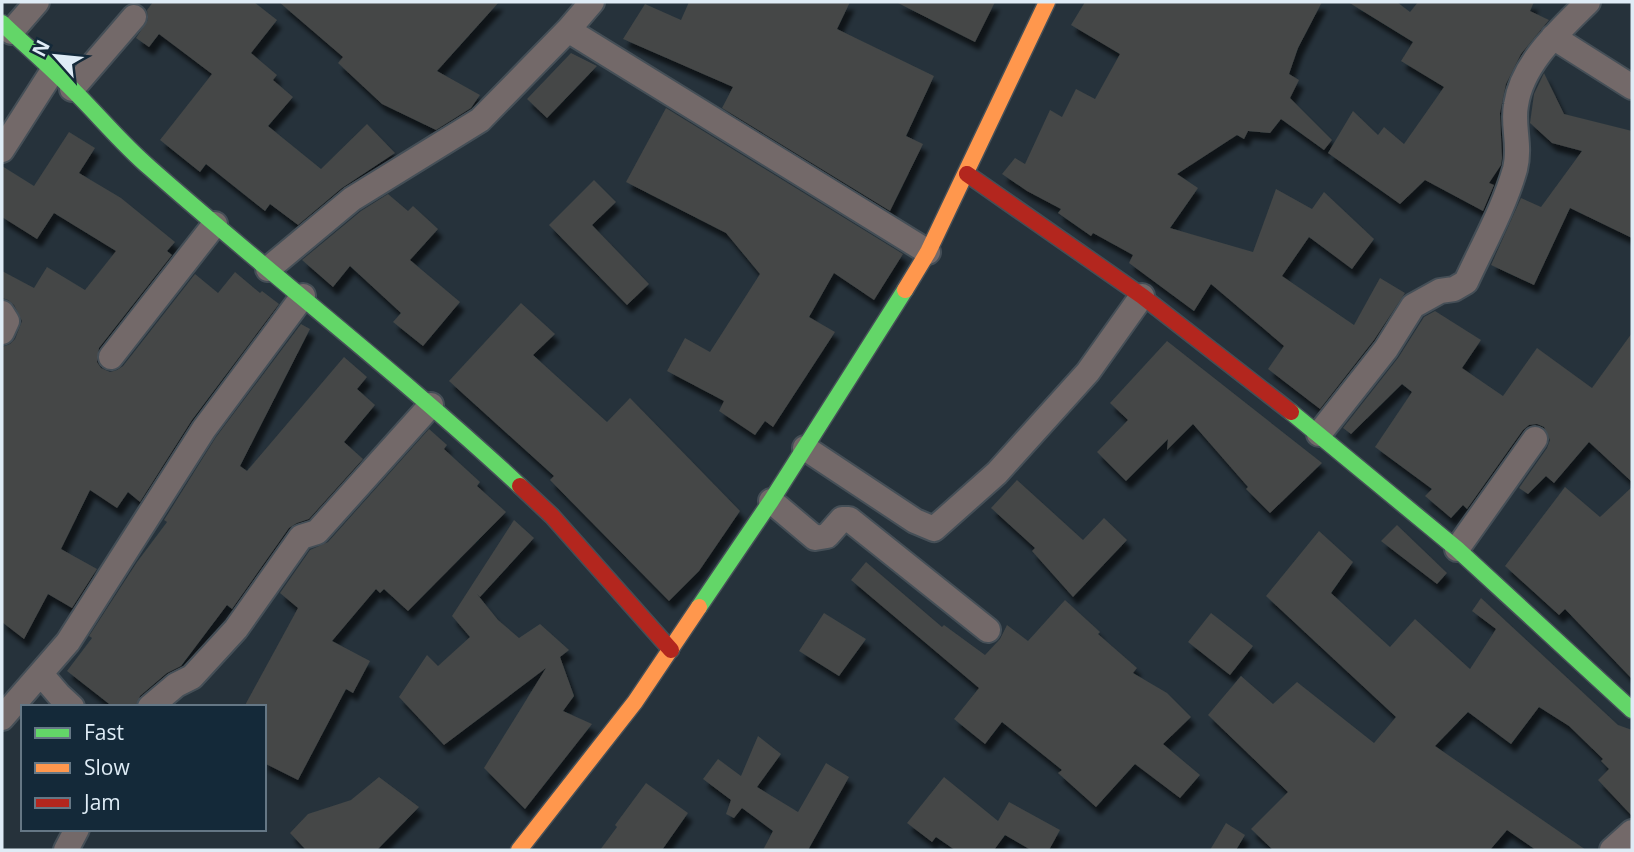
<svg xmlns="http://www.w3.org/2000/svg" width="1634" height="852" font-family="'Open Sans',sans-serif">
  <defs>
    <filter id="shadow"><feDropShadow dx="4.5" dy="8" stdDeviation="2" flood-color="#0009"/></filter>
  </defs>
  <rect width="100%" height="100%" fill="#26323b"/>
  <path fill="#444747" filter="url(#shadow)" d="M153,2H254L277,20L251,53L277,75L273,80L293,97L268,126L321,169L367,124L395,153L342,188L298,225L270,204L265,211L206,164L200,172L160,140L212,74L159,34L149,47L136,38L148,20L147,10Z
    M279,2H499L437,71L480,95L471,108L436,130L382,104L338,63L343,57Z
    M689,2H850L837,29L934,76L906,136L923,144L890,211L722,108L733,87L623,39L645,4L681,20Z
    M896,2H995L975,42Z
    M1085,2H1322L1298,48L1289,74L1299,80L1290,98L1332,140L1324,150L1281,119L1270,133L1248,131L1244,139L1237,135L1177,174L1198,188L1170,228L1253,252L1276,189L1312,209L1324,192L1374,239L1352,269L1309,237L1282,276L1354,325L1380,278L1405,293L1374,340L1320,409L1268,369L1284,346L1211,284L1194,311L1129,263L1133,255L1093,233L1091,236L1058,213L1061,209L1027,191L1002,174L1015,158L1025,164L1050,110L1062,117L1076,89L1095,99L1120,54L1071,25Z
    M1348,2H1397L1410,12L1418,2H1534L1530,11L1549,20L1521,54L1506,84L1500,113L1502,158L1501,165L1489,183L1494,185L1483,211L1425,180L1400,204L1328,153L1353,111L1378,135L1384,127L1404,144L1444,87L1401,61L1413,42Z
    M571,53L597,66L547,118L527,99Z
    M1544,73L1564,114L1632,131V238L1570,208L1534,285L1491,265L1521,198L1541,207L1582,151L1552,143L1530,123L1534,94Z
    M666,108L903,254L874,300L834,273L809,317L835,332L773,427L765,421L755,435L719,411L724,401L667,371L685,338L710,352L760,274L726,233L626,182Z
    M69,132L95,148L79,173L121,198L175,242L167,251L172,255L99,348L97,362L101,368L110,372L117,370L123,366L195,274L218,293L235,272L260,293L262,291L279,304L192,420L140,502L128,492L117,508L90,490L61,549L97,569L72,608L48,594L24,639L2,622V347L10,344L15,339L22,321L14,305L8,300L2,298V271L34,288L47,267L85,290L116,251L54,213L37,239L2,217V166L34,186Z
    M594,180L616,202L592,225L649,284L627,305L549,225Z
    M388,194L408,211L413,206L438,229L410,260L460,302L423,346L393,322L401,313L350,266L333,287L302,260L361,211Z
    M521,303L555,334L533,355L607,422L630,398L740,511L699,571L669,601L550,480L554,476L449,381Z
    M1435,311L1481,340L1462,368L1503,396L1537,348L1592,388L1632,333V482L1589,442L1554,483L1546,476L1528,494L1519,488L1547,448L1550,440L1544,427L1537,424L1529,425L1523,430L1467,509L1463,505L1451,518L1425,496L1432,489L1375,447L1412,392L1402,384L1351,434L1343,428L1398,358L1424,317Z
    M301,324L310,329L240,466L247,471L344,357L367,377L357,389L375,405L344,442L363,459L309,519L297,523L289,528L232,609L227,605L181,666L167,673L140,696L136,707H113L67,671L92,638L89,636L137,562L167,522L164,520L216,437Z
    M1167,341L1322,463L1270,513L1246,489L1248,487L1193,424L1167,450L1168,439L1126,481L1097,452L1128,420L1110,403Z
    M429,429L447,445L444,449L480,482L477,486L506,512L408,611L384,589L380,593L376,589L332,641L370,661L353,693L346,689L298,780L264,763V707H244L298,608L280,593L310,550L328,542Z
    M1017,480L1083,540L1104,518L1127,540L1073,597L1032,551L1035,548L991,508Z
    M1565,487L1600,517L1632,487V679L1565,609L1559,615L1505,566Z
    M514,520L534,538L480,597L477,594L498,620L519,638L540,624L569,650L560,657L574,696L563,711L592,724L525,809L484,768L546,668L444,745L399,697L427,655L438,666L470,637L452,616Z
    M1397,525L1447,573L1437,584L1381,541Z
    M1319,531L1353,562L1331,593L1390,647L1415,619L1470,669L1496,629L1472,611L1481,598L1618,725L1632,730V816L1598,780L1609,769L1601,761L1603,759L1569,726L1539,707L1511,744L1468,712L1435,746L1586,850H1536L1507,830L1490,850H1273L1251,829L1288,792L1208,715L1241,676L1273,704L1297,682L1374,743L1396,717L1266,596Z
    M866,562L942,627L944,625L985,655L1000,639L1007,625L1028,641L1065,600L1100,632L1098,634L1137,668L1133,673L1167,693L1191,717L1163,744L1200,775L1180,798L1135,764L1096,807L1058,773L1062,770L1002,722L985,744L954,719L979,688L851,580Z
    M824,613L866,639L839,676L799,651Z
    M1211,613L1253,646L1230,675L1188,642Z
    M758,736L781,754L757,787L798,812L826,763L849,777L808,850H763L773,831L742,808L734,818L726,814L731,800L703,779L718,759L741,776Z
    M379,777L419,807L377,850H306L290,833L308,814L351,800Z
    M944,777L998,821L1009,802L1060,830L1049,850H1031L1005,835L994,850H955L936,837L932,842L907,823Z
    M646,783L688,813L662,850H600L617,827L615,825Z
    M1226,823L1245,835L1236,850H1210Z"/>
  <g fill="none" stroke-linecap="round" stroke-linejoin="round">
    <g stroke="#454f57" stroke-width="28">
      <path id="street" d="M568,30L928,252
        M11,32L37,2
        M1553,37L1632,87
        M72,89L134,17
        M2,150L52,72
        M268,269L352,199L480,120L568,30L592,2
        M2,313L7,321L2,332
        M111,357L215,224
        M1319,434L1386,349L1413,306L1440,291L1454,289L1466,282C1483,245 1504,208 1515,169C1521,145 1512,126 1516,105C1522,63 1560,30 1588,2
        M805,448L915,521L934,529L997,473L1088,372L1142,296
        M771,501L815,538L827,536L842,519H849L988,630
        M1457,549L1535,439
        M41,674L59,695L72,707
        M150,707L176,685L192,677L236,629L301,537L317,532L431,405
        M2,718L68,642L204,429L303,296
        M66,850L77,829
        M1612,850L1632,832"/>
    </g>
    <g stroke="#454f57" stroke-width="19">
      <path id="fast" d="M2,23C26,46 52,68 75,92C100,117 123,145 150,168C272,276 401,375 520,486
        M1291,412L1457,549L1632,710
        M699,607L771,501L905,290"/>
    </g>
    <g stroke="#454f57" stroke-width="19">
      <path id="slow" d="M905,290L928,252L1047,2
        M519,850L635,702L699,607"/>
    </g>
    <g stroke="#454f57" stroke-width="19">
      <path id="jam" d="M967,174L1142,296L1291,412
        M520,486L552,516L671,650"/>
    </g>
    <use href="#street" stroke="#736969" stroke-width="24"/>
    <use href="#fast" stroke="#63d668" stroke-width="16"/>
    <use href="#slow" stroke="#ff974d" stroke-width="16"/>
    <use href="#jam" stroke="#b3261e" stroke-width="16"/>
  </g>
  <rect width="1634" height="852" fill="none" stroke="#dfecf6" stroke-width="7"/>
  <rect x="21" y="705" width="245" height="126" fill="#142939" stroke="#657785" stroke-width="2"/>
  <rect x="35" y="728" width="35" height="10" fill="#63d668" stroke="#657785" stroke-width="2"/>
  <text x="84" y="740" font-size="21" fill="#dfecf6">Fast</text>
  <rect x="35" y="763" width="35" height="10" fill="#ff974d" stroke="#657785" stroke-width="2"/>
  <text x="84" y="775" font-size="21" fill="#dfecf6">Slow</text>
  <rect x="35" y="798" width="35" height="10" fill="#b3261e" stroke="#657785" stroke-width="2"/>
  <text x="84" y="810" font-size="21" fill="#dfecf6">Jam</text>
  <g transform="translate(56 56) rotate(297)" stroke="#142939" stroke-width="5" paint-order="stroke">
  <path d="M0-5L12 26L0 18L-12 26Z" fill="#dfecf6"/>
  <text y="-10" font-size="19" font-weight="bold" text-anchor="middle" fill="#dfecf6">N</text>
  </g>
</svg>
